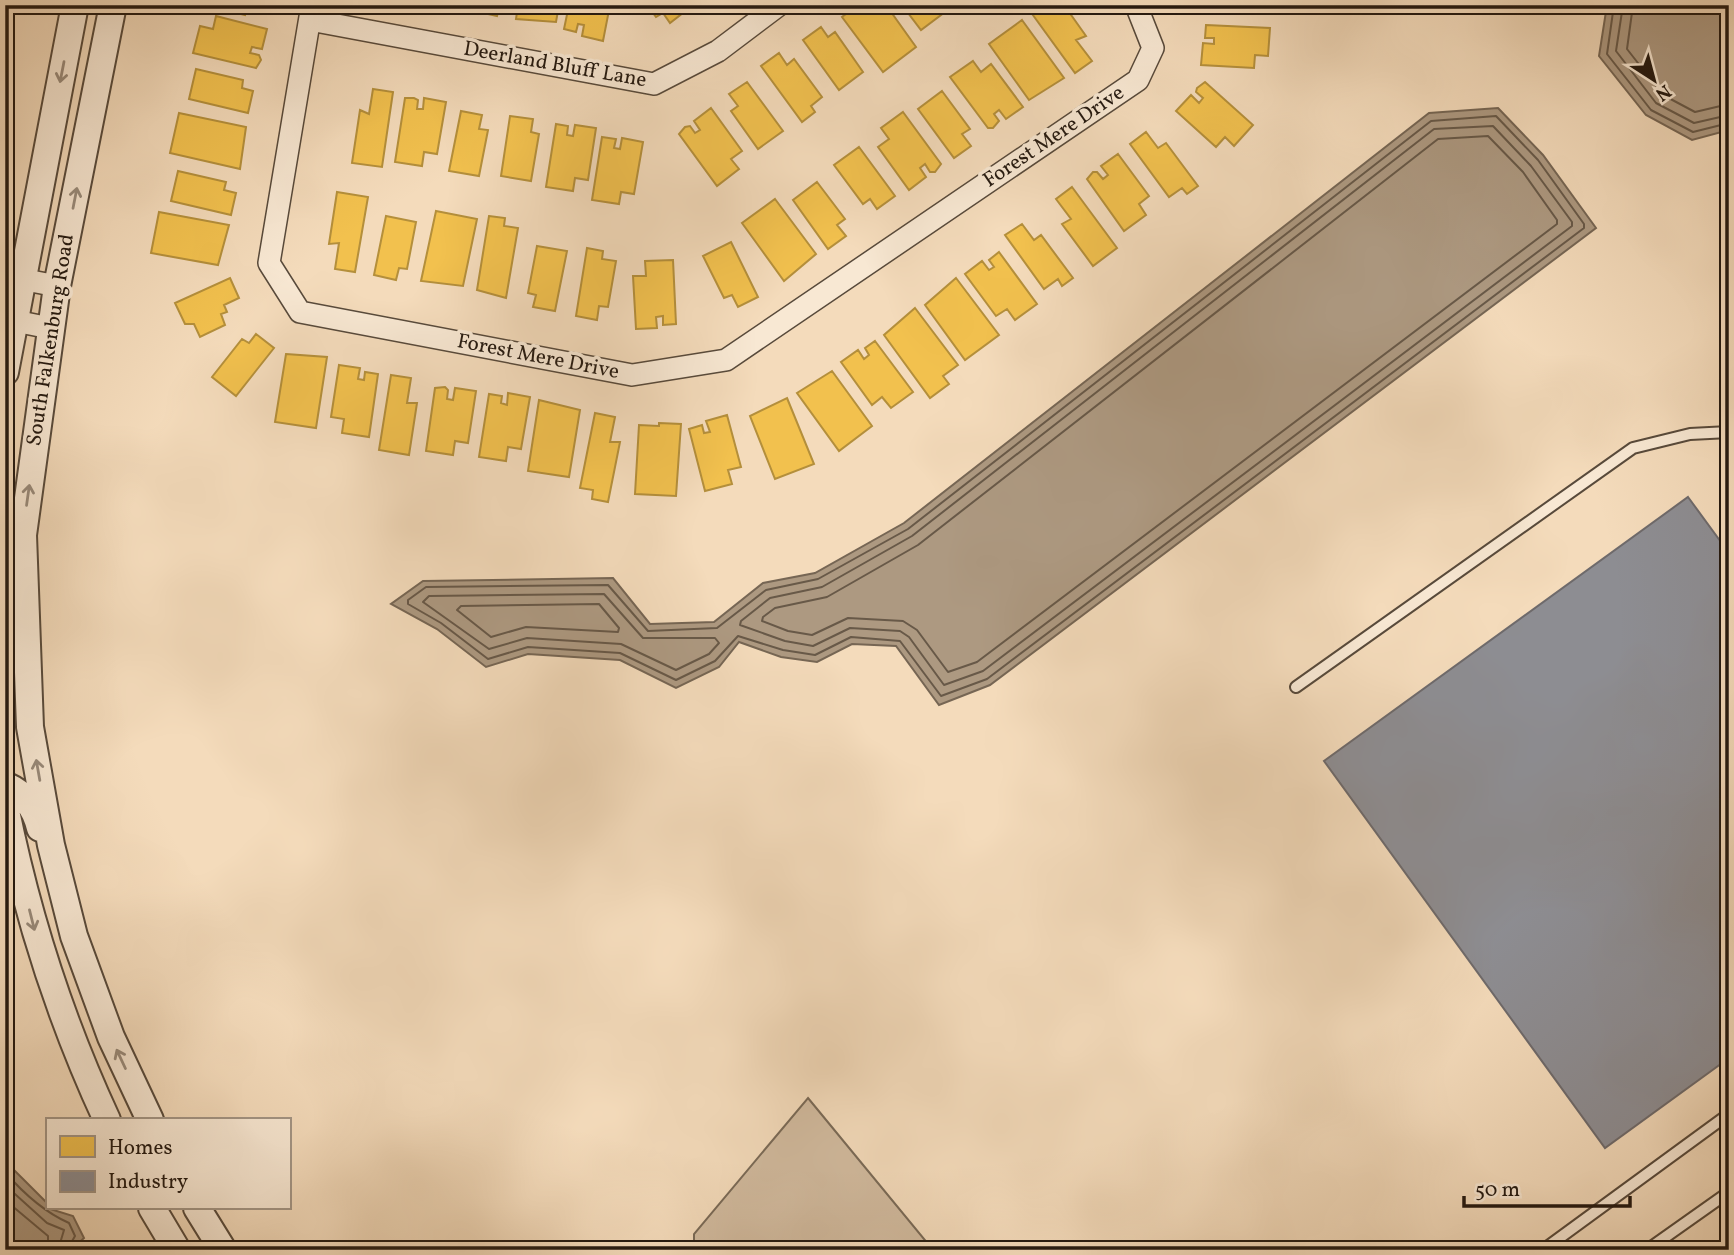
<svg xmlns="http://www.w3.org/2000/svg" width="1734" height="1255" font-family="Vollkorn,serif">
  <rect width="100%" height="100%" fill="#f4dbbb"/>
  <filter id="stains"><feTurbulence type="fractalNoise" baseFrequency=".00286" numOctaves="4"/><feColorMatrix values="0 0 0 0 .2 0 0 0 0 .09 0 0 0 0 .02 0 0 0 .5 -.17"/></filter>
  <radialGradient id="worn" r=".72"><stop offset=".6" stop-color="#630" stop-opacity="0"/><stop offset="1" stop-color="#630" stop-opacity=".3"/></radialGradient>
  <path fill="#d1ba9e" stroke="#7a6a57" stroke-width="2" d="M808,1098L933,1250H934H694V1234Z"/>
  <path fill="#ad9981" stroke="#766654" stroke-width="2" d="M1607,5H1729V130L1692,140L1646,115L1599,56Z
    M1498,108L1543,155L1596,228L990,685L939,705L896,646L852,644L817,662L781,657L739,642L719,667L676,688L620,660L528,654L486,667L437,629L391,604L423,581L613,578L650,624L714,622L763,583L815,573L904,523L1429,113Z
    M5,1161L47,1203V1208L73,1216L84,1238L71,1250H5Z"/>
  <path fill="#f2c14e" stroke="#b48f3b" stroke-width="2" d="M218,5H247L245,15L217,8Z
    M476,5H500L497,16L475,11Z
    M518,5H559L556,22L516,19Z
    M569,5H610L603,41L582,36L584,25L578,24L576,32L564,29Z
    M647,5H685L688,9L670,23L663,13L656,17Z
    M858,5H886L916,47L883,72L842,17Z
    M902,5H940L945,12L921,30Z
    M1038,5H1064L1086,36L1076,40L1092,61L1075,73L1030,11Z
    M216,16L267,29L262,49L252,47L250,53L259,55L261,60L256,68L193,53L200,26L213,29Z
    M1022,20L1064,78L1029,100L989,44Z
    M1206,25L1270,28L1268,56L1255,55L1254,68L1201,65L1203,43L1214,44V38H1205Z
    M821,27L828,37L835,32L863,72L839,90L803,40Z
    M779,53L787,65L794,59L822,97L811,106L815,112L802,122L761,66Z
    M973,61L981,72L991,64L1023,107L1006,119L999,110L994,114L999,121L993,128H988L950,77Z
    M196,69L243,80L242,88L253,91L248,113L189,99Z
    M747,82L783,131L758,149L731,111L738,106L729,94Z
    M1205,82L1253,125L1234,146L1225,137L1216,147L1176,111L1191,95L1199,103L1203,98L1196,92L1197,88Z
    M373,89L393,92L382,167L352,163L360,110L369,114Z
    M942,91L970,129L962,134L971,146L954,158L918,109Z
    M405,98H414L418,100L417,109H423L424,98L446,102L437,154L424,152L422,166L395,162Z
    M711,108L742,151L731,159L739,169L717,186L679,134L685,127L690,126L695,133L700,130L694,121Z
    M461,111L482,115L479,129L488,130L479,176L449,171Z
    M903,112L941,164L935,172H930L925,164L920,168L926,177L909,190L878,147L889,139L881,128Z
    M179,113L246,127L240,169L170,153Z
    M510,116L533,119L531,132L539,134L531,181L501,176Z
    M556,124L568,126L567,135L573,136L575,125L596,128L588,180L575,178L573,191L546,187Z
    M1146,132L1158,148L1166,143L1198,186L1187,194L1182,188L1169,197L1130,144Z
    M602,137L616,139L614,148L620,149L622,138L643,142L634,194L621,192L619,204L592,200Z
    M859,147L895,196L877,209L870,199L863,204L834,165Z
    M1118,154L1149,196L1139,204L1146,215L1124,231L1087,179L1093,172H1097L1103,179L1108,175L1101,166Z
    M178,171L226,182L224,190L236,193L231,215L171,201Z
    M817,182L845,219L837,225L846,236L828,249L793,200Z
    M1072,187L1117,248L1093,266L1062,224L1071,219L1056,199Z
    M337,192L368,197L355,272L335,269L339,243L329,244Z
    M775,199L816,254L784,281L742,223Z
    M436,211L477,219L463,286L421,281Z
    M159,212L229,225L218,265L151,253Z
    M386,216L416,222L407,269L399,268L396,280L374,275Z
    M489,216L505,218L504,226L518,228L506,298L477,290Z
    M1022,224L1034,240L1041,235L1073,278L1062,286L1058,279L1044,289L1005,235Z
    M731,242L758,297L738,307L732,295L724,298L703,256Z
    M537,246L567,251L555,311L533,307L536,295L528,293Z
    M587,248L603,251L602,259L616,261L608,307L599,306L597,320L576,316Z
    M999,252L1037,304L1015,320L1007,309L996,316L965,274L982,261L989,270L994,267L989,260Z
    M673,260L676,324L663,325V316L656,317L657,328L636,329L633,276H646L645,261Z
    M230,278L239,298L224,305L227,312L221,314L225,325L200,337L194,324H185L175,303Z
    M956,278L999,335L965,360L925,305Z
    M915,308L958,365L943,376L949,384L930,398L884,335Z
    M256,334L274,348L236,396L212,377L242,339L249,343Z
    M875,341L913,392L891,408L882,397L872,405L841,362L858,350L864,359L869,355L865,348Z
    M286,354L327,357L316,428L275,422Z
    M339,365L360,368L358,379L364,380L365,372L378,374L369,437L342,433L344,419L331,417Z
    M832,371L872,426L839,451L797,393Z
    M391,375L411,378L407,403H417L409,455L379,450Z
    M445,387L448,390L447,399L453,400L455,388L476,391L468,443L455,441L453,455L426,451L435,388Z
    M508,393L530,397L521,449L508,447L506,461L479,457L489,394L502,396L501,403L507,405Z
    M787,398L814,464L775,479L750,416Z
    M539,400L580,410L569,477L528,471Z
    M595,413L615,417L610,442H620L608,502L592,499L593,490L580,488Z
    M727,415L741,467L728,470L732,484L705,491L689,429L702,425L704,433L710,432L706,421Z
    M659,423L681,424L676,496L635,494L639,425L659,426Z"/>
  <path fill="#8d8d92" stroke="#6e6a6b" stroke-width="2" d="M1688,497L1729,553V1058L1605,1148L1324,761Z"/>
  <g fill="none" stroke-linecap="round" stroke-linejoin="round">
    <path stroke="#685948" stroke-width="2" d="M1614,5L1607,54L1651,110L1693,132L1729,123
      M1623,5L1616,51L1656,103L1694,123L1729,115
      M1633,5L1627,49L1663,95L1695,112L1729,104
      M1496,116L1538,160L1584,224V228L987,679L941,696L900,641L851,637L815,655L783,650L738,636L715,661L676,680L620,653L528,647L488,659L441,623L408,604V600L426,587L608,585L648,631L717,628L766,590L818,579L908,529L1431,121Z
      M1493,126L1531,166L1572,222V226L983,671L944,685L909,637L900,631L850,628L813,646L785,641L740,625L741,621L770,598L822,587L912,536L1434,129Z
      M1488,136L1523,172L1557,220V224L977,662L948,672L917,630L903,621L848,618L812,635L788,631L762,621L763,617L775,608L827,597L918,545L1438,139Z
      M604,594L643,638H715L719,643L709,654L676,670L621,644L527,638L489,649L423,602L429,596Z
      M599,604L619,628L618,632L526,627L491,637L457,610L461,606Z
      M5,1172C24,1194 44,1212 69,1223L75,1236L67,1250
      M5,1185L47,1223L64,1230L58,1250
      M5,1200L48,1236V1250"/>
    <g stroke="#584a3b" stroke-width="14">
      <path id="service" d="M1296,687L1633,448L1690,434L1729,432
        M1543,1250L1729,1114
        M1647,1250L1729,1192"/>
    </g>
    <g stroke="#584a3b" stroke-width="24">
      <path id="minor" d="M312,5L269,263L300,312L632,375L726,360L1138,80L1153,48L1136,5
        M310,20L654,84L718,51L779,5
        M5,276L57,286
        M5,319L50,328"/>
    </g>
    <g stroke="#584a3b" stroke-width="30">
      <path id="tertiary" d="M113,5L57,286L23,535L30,727L51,845L74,936L111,1037L150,1120
        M5,372L75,5
        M5,785C25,794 35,807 40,828
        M5,806C27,916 60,1019 107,1120
        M152,1208L177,1250
        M197,1208L223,1250"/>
    </g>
    <use href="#service" stroke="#f8e8d3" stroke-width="10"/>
    <use href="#minor" stroke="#f8e8d3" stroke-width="21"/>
    <use href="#tertiary" stroke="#f8e8d3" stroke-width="26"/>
  </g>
  <defs><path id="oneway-shaft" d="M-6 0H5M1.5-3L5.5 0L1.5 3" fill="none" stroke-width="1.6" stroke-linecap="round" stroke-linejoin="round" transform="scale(1.75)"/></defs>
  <g stroke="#998b7b">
    <use href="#oneway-shaft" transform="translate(62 72) rotate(101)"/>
    <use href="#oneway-shaft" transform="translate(75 198) rotate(-79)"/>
    <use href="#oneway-shaft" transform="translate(28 495) rotate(-82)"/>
    <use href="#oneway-shaft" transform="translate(38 770) rotate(-100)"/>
    <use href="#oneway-shaft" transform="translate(32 920) rotate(76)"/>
    <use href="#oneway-shaft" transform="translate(121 1059) rotate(-115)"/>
  </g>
  <g text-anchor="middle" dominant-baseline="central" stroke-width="7" stroke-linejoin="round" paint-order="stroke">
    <g font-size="21" fill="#241910" stroke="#f8e8d3">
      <text transform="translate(555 65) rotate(10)">Deerland Bluff Lane</text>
      <text transform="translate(1054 137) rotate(-34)">Forest Mere Drive</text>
      <text transform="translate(51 340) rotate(-81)">South Falkenburg Road</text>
      <text transform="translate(538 357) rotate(11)">Forest Mere Drive</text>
    </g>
  </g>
  <rect width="1734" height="1255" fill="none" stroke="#f4dbbb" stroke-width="28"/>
  <rect x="7" y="7" width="1720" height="1241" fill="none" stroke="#241910" stroke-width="3.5"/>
  <rect x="14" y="14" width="1706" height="1227" fill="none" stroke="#241910" stroke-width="2"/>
  <rect x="46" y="1118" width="245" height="91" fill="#f8e8d3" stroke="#a39585" stroke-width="2"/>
  <rect x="60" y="1136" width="35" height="21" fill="#f2c14e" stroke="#a39585" stroke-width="2"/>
  <text x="108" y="1154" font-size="21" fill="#241910">Homes</text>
  <rect x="60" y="1171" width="35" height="21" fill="#8d8d92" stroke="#a39585" stroke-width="2"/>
  <text x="108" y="1188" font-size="21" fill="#241910">Industry</text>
  <g transform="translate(1654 80) rotate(144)" stroke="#f8e8d3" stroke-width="5" paint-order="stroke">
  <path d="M0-5L12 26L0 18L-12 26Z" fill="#241910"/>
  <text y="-10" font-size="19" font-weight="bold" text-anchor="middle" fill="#241910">N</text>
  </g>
  <path d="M1464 1196v10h166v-10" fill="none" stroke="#241910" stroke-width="3.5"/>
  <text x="1475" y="1196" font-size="21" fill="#241910" stroke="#f8e8d3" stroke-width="5" paint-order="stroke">50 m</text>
  <rect width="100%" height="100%" filter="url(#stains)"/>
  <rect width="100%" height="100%" fill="url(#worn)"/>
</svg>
